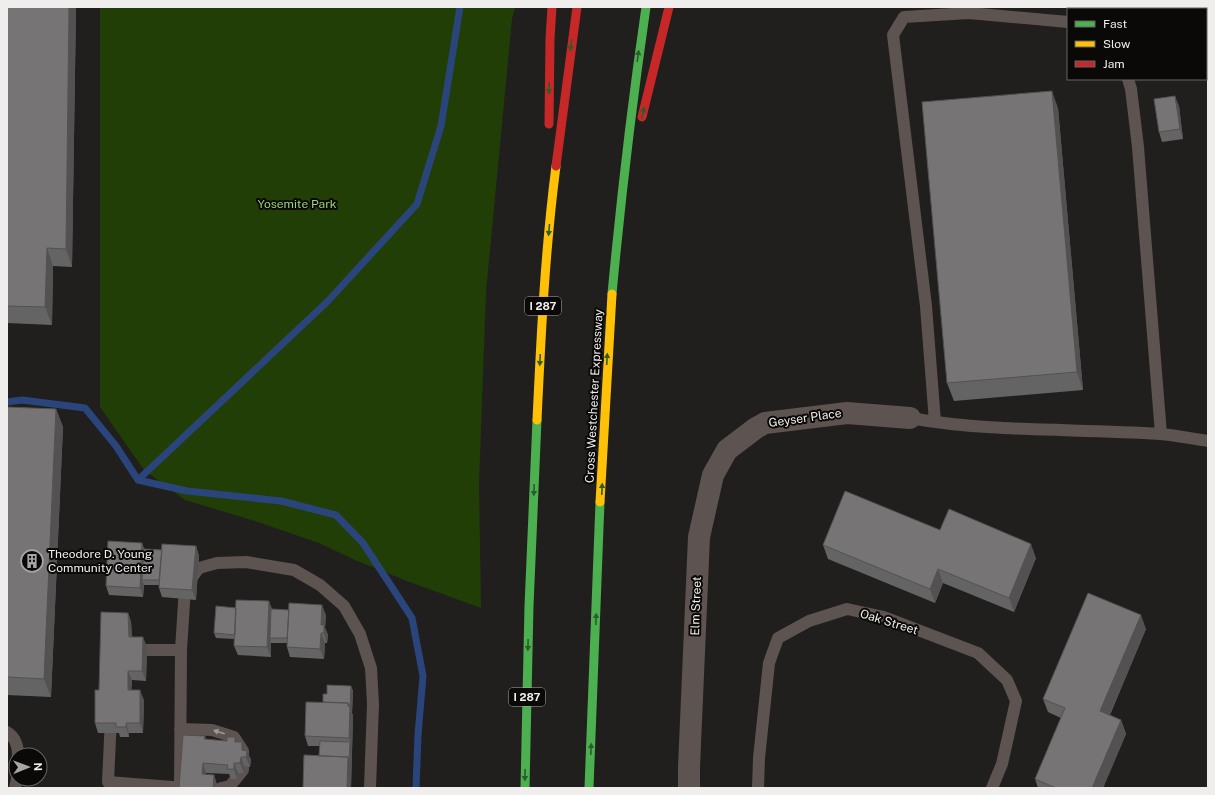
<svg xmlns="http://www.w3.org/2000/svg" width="1215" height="795" font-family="'Public Sans',sans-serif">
  <rect width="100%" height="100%" fill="#201f1d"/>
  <path fill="#223e07" d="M100,7H515L512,19L486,292L479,483L481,608L407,581L355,560L319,543L255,521L185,500L144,470L100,407Z"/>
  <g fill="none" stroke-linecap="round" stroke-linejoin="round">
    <path stroke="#2a457b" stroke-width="7" d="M7,402L22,400L85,408L116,446L138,480L187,491L281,501L336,515L363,543L412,618L423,676L418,735L416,788
      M138,480L328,301L417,204L441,126L460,7"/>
    <path stroke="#5d5350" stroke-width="12" d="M1128,79L1131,89L1138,147L1161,434
      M910,418C993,433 1077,428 1160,434C1176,435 1192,439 1208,441
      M935,422L926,306L893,35L904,17L969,13L1068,22
      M130,650H181L180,788
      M181,650L185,587L199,568L217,563L246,562L294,570L320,585L344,606L360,634L371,668L373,704L370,788
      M111,717L108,782L185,788
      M180,729L212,730L234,737L243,751V770L230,786L221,788
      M7,732C15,737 18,746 18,755
      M15,788L17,779
      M758,788L759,758L769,663L778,638L809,621L847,609L884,617L978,653L1007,680L1016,701L1002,764L992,788"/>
    <path stroke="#5d5350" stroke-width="22" d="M689,788V767L699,537L713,475L727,450L756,428L765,423L847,413L910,418"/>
    <path stroke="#4caf50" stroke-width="9" d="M612,294C621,197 632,103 646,7
      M525,788L529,606L537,420
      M589,788L600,502"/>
    <path stroke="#ffc107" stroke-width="9" d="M537,420C541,335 545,251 556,166
      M600,502L612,294"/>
    <path stroke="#c62828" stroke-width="9" d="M642,117L669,7
      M549,124L550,39L552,7
      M556,166L577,7"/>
  </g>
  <path fill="#656464" d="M7,7H76L72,267L53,266L52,325L7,323Z
    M1179,106L1183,139L1162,142L1159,132Z
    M1058,108L1083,390L954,401L947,383Z
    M7,407L56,409L63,427L51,697L7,695Z
    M940,530L1036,558L1014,612L943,583L935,603L828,559L823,545Z
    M142,543L144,549L162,550L196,546L199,556L196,600L162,597L159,588V585H144L143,597L109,595L106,586Z
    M236,608L272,609L326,615L325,628L328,635L327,643H325L324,659L290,657L287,647V643H271V657L238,655L234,646V639L216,638L214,633Z
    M128,613L131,622L132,637L147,647L146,681L132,680L131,690L144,700L143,733H129V737H120L119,733H98L95,723L99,690Z
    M1146,629L1110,715L1121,720L1126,734L1103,788H1038L1035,779L1061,718L1048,712L1043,699Z
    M351,686L353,691L352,713L353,716L351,788H303L304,755L319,756L320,746H308L305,736L327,694Z
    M205,736L206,739L237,742L245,751H247L251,760L250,767L244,766V773H238L237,779H231L229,774L206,773V775H214L217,785V788H179Z"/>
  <path fill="#535151" d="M69,7H76L72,267L66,249Z
    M1052,91L1058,108L1083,390L1077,372Z
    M1175,96L1179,106L1183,139L1180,129Z
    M47,248L53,266L52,325L45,307Z
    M56,409L63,427L51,697L44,679Z
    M142,543L146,553L142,580L144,585L143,597L140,588Z
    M1031,544L1036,558L1014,612L1009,598Z
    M196,546L199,556L196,600L192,590Z
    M938,569L943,583L935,603L930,589Z
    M269,601L273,611L270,638L271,643V657L267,647Z
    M322,605L326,615L325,628L328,635L327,643L321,625Z
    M128,613L131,622L133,646L129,637Z
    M1141,615L1146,629L1105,725L1100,711Z
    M321,633L325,643L324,659L320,649Z
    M143,637L147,647L146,681L142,671Z
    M128,671L132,680L131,700L128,690Z
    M351,686L353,691L352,713L353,716L351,788H347L348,757L350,742L349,738L348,706Z
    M140,690L144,700L143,733L140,723Z
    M1121,720L1126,734L1103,788H1092Z
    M126,723L129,733V737L126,727Z
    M242,742L246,752L242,750Z
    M247,751L251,760L250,767L246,757Z
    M241,757L244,766V773L240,763Z
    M203,763L206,773L205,784L202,774Z
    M234,763L238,773L237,779L234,769Z
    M214,775L217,785V788H213Z"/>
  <path fill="#767474" stroke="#535151" d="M7,7H69L66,249L47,248L45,307L7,306Z
    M1052,91L1077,372L947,383L922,102Z
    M1175,96L1180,129L1159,132L1154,99Z
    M7,407L56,409L44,679L7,677Z
    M845,491L940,530L949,509L1031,544L1009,598L938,569L930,589L823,545Z
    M108,541L142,543L140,588L106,586Z
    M162,544L196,546L192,590L159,588Z
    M144,549L162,550L159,580H142Z
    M1088,593L1141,615L1100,711L1121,720L1092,788H1056L1035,779L1065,708L1043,699Z
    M236,600L269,601L267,647L234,646Z
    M289,603L322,605L321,625H324V633H321L320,649L287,647Z
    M216,606L236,608L235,635L214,633Z
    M271,609L289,610L287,638H270Z
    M101,612L128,613L129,637H143L142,671H128V690H140V723H126V727H116V723H95V690H99Z
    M327,685L351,686L350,707L348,703L323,702V694H327Z
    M306,702L348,703V706L350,707L349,738L305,736Z
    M183,735L205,736L204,739L227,741V737H235V742H242V750L247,751L246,757H241L240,763H234V769H227L228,765L203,763L202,774L214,775L213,788H179Z
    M320,741L350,742L349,762L348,757L319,756Z
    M304,755L348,757L347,788H303Z"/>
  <defs><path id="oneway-solid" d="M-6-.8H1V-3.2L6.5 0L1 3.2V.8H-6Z"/></defs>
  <g fill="#2b5c2c">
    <use href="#oneway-solid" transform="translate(571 45) rotate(98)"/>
    <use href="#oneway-solid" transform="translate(638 56) rotate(-82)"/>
    <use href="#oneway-solid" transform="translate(549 88) rotate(91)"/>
    <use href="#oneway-solid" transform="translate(643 113) rotate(-77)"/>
    <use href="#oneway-solid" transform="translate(549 230) rotate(95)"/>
    <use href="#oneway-solid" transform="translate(607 359) rotate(-87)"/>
    <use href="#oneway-solid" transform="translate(540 360) rotate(93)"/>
    <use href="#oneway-solid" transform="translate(602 489) rotate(-88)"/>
    <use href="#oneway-solid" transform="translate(534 490) rotate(92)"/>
    <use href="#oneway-solid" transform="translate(596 619) rotate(-88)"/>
    <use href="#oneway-solid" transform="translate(528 645) rotate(91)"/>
    <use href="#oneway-solid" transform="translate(591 749) rotate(-88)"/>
    <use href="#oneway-solid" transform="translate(525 775) rotate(91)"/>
  </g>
  <use fill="#9f9996" href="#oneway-solid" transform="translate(219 732) rotate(-163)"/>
  <defs>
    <g id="building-ring" transform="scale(1.15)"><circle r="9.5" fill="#0a0908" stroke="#a7a6a4" stroke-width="1.5"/><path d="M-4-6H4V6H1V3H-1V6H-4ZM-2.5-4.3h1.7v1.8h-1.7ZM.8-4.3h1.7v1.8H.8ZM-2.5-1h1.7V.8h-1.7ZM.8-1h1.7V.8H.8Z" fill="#a7a6a4"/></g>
  </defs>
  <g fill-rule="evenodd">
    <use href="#building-ring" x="32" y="561"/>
  </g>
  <g text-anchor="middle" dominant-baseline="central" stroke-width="4" stroke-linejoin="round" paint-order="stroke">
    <g fill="#0a0908" stroke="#aaa9a8" stroke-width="1">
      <rect x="525" y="297" width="36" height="18" rx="3"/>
      <rect x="509" y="688" width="36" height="18" rx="3"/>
    </g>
    <g font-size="11" font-weight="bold" fill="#efeeec">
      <text x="543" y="306">I 287</text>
      <text x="527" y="697">I 287</text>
    </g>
    <g font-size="12" fill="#9bd276" stroke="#0a0908">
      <text x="297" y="204">Yosemite Park</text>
    </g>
    <g font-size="12" fill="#efeeec" stroke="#0a0908">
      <text transform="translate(594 396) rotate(-87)">Cross Westchester Expressway</text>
      <text transform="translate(805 418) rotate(-8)">Geyser Place</text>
      <text transform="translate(696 606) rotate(-88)">Elm Street</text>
      <text transform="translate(889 622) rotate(17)">Oak Street</text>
    </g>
    <g font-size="12" fill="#efeeec" stroke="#0a0908" text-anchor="start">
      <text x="48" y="554">Theodore D. Young<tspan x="48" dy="14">Community Center</tspan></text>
    </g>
  </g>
  <rect width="1215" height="795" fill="none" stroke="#efeeec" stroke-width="16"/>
  <rect x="1067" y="8" width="140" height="72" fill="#0a0908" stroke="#666563"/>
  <rect x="1075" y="21" width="20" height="6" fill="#4caf50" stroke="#666563"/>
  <text x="1103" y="28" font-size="12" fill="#efeeec">Fast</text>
  <rect x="1075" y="41" width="20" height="6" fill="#ffc107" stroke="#666563"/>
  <text x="1103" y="48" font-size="12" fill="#efeeec">Slow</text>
  <rect x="1075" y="61" width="20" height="6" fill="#c62828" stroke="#666563"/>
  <text x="1103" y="68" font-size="12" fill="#efeeec">Jam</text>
  <g transform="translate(28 767) rotate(89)"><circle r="19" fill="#0a0908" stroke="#666563"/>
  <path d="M0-3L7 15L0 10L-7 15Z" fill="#a7a6a4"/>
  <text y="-6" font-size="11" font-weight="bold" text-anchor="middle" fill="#efeeec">N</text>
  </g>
</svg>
